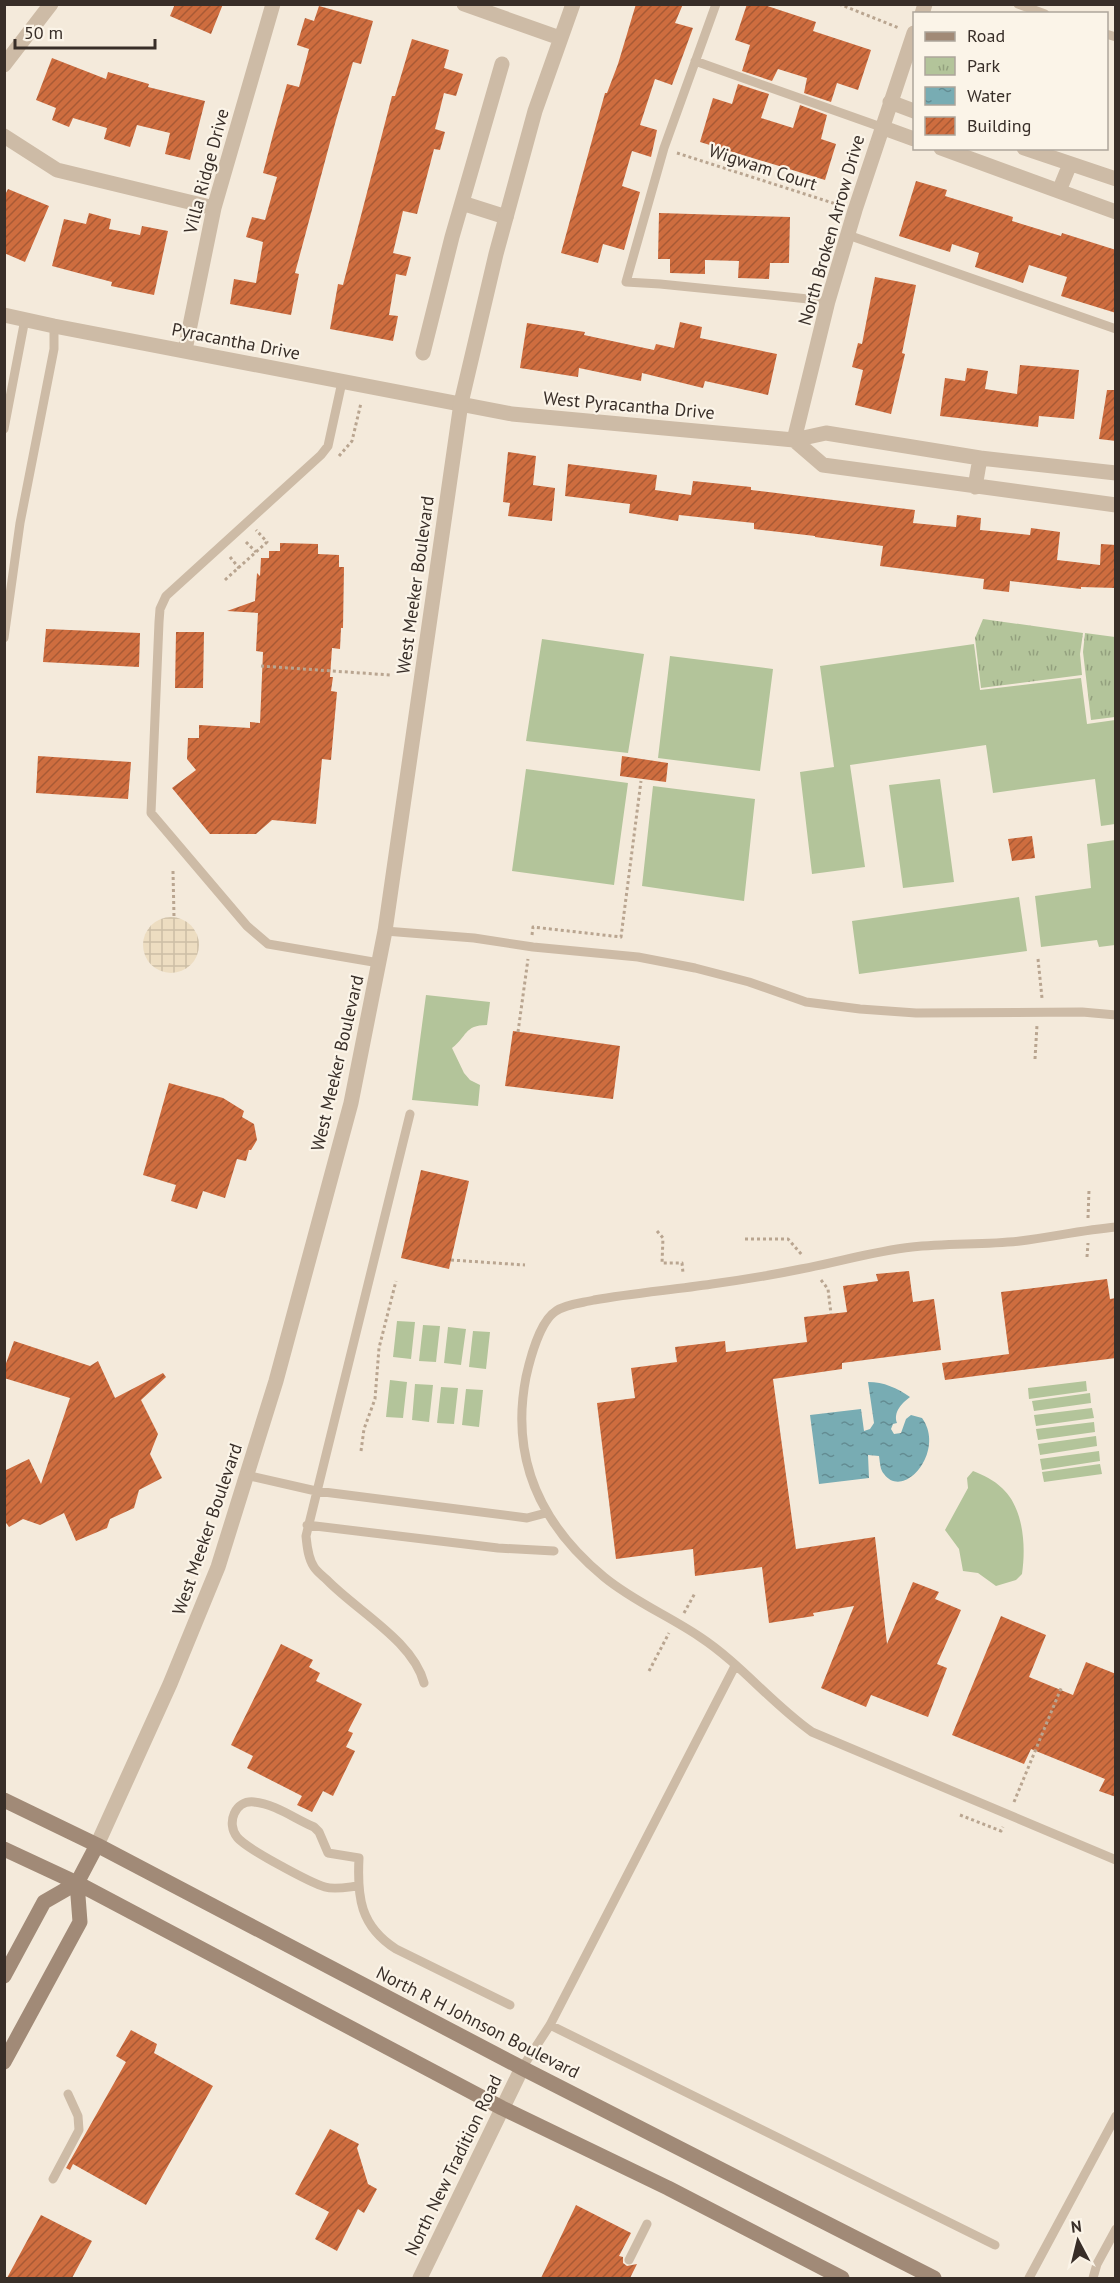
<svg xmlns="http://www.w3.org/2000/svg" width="1120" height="2283" font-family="'PT Sans',sans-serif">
  <defs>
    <pattern id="park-tufts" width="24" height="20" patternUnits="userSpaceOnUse" patternTransform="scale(1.5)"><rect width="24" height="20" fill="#b3c49a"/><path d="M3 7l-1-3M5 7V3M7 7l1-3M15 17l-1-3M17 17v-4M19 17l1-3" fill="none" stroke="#93a07e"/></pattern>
    <pattern id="plaza-grid" width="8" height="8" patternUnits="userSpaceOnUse" patternTransform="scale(1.5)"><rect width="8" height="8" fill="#edddc1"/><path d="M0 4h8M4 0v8" fill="none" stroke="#ccbea6"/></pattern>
    <pattern id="water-ripples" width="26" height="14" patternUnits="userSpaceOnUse" patternTransform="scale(1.5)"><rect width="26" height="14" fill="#78acb3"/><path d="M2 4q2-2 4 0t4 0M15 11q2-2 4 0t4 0" fill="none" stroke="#638c92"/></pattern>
    <pattern id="building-hatch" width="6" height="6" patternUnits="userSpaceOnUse" patternTransform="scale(1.5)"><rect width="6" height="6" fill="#ce6d3f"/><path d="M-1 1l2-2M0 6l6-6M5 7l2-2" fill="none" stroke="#a85a35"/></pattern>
  </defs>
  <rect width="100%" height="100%" fill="#f4eadb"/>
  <path fill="#b3c49a" d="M542,639L644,654L628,753L526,741Z
    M974,644L980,690L1081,678L1087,724L1115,720V824L1101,826L1095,779L993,793L986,745L850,765L865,867L812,874L800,772L834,767L820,666Z
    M670,656L773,669L760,771L658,758Z
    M526,769L628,783L614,885L512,871Z
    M940,779L954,882L903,888L889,785Z
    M653,786L755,799L744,901L642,886Z
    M1115,840V945L1099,947L1097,940L1041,947L1035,896L1091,888L1087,844Z
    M1019,897L1027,951L859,974L852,921Z
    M426,995L490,1002L487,1025C464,1025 467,1037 452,1048L464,1073L470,1080L480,1085L478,1106L412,1100Z
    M397,1321L415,1322L411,1359L393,1357Z
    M423,1325L440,1326L436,1362L419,1361Z
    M448,1327L466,1329L461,1365L444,1363Z
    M473,1331L490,1332L486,1369L469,1367Z
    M390,1380L407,1382L403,1418L386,1417Z
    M1086,1381L1087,1391L1029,1399L1028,1388Z
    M415,1384L433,1385L429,1422L412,1420Z
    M441,1387L458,1388L454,1424L437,1423Z
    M466,1389L483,1390L479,1427L462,1425Z
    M1090,1393L1091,1403L1034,1411L1032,1401Z
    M1092,1408L1094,1418L1036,1426L1034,1415Z
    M1094,1422L1095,1432L1038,1440L1036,1429Z
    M1096,1436L1097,1446L1040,1455L1038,1444Z
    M1099,1451L1100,1461L1042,1470L1040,1459Z
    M1100,1464L1102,1474L1044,1482L1042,1472Z
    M973,1471C983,1475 994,1480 1002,1488C1024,1508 1026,1547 1022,1574L1016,1580L996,1586L978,1573L963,1571L959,1549L945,1530L968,1488L967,1478Z"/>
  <path fill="url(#park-tufts)" d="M983,619L1083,633L1080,654L1082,675L981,688L975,638Z
    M1085,633L1115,637V717L1091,720L1083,652Z"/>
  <path fill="url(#plaza-grid)" d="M143 945a28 28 0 1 1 56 0a28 28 0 1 1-56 0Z"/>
  <path fill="url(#water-ripples)" d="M868,1382C884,1382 897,1388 910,1397C902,1403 893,1412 897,1423L893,1424L891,1429L894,1434L901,1433L906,1419L911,1415L922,1418C946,1451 904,1501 884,1474C880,1470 880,1462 879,1456L868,1455L869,1478L819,1484L810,1415L861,1409L864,1431L870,1429L874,1423Z"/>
  <path fill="url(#building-hatch)" d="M175,4H223L211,34L170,16Z
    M636,4H683L675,23L693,28L672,85L655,79L640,125L657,130L651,157L632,151L622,186L640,192L624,250L603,244L598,263L561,253L605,93H607L618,64Z
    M747,4H761L816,22L813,31L871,50L858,90L837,83L831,102L804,93L807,78L778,69L772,81L742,71L750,45L735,40Z
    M319,6L373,21L361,64L353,62L336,120L295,273L299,274L291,315L230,304L234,279L256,283L263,242L246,237L252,217L265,220L277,177L263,173L274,131L287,84L299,87L309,49L297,45L305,18L314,21Z
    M412,39L449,50L444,68L463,74L456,96L444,93L435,129L445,132L440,150L434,149L417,214L403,211L393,253L411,257L406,276L396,274L389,315L398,316L393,341L330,329L338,284L343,285L392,96H395Z
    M52,58L106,79L108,72L149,84L148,87L205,101L190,160L165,154L170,133L137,125L130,147L104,139L107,128L73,118L69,127L52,120L56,108L36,100Z
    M738,84L769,94L761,118L793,128L800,105L827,115L821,139L836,144L825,180L700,142L713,98L732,104Z
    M916,181L947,190L945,196L1013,217L1012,221L1061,236L1062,233L1116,250V313L1061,296L1067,277L1029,265L1023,283L975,267L979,253L952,244L950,252L899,236Z
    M8,189L49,206L25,262L4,253V197Z
    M89,213L111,219L109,229L140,235L142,226L168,231L154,295L111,286L112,282L52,266L64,219L86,224Z
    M659,213L790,217L789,263H770L769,279L738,278L739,261L705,260V274L670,273V259H658Z
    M875,277L916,285L902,353L905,354L891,414L855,405L863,370L852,367L858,343L862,344Z
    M680,322L702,327L700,338L777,354L768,395L705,381L703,388L642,373L641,381L579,368L578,377L520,368L527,323L585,332L584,335L654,350L656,344L674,348Z
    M1020,365L1079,370L1074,419L1039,416L1038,427L940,416L945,378L965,381L967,368L988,371L985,389L1017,394Z
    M1107,390H1116V441L1099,439Z
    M508,452L536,456L533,485L555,488L552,521L508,516L510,503L503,502Z
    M568,464L657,475L655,490L691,495L693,481L751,487V490L915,510L913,523L956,527L957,515L981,518L980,530L1030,535L1031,528L1060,532L1057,560L1100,565L1101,544L1116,545V588L1081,587V589L1010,581L1009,592L983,589L984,579L880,566L883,546L815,537V536L754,529V523L679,515L678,521L629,513L630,504L565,496Z
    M280,543L318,544V554L339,555V567H344L343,628H341L340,649L332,648L330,677H333L331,691L337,692L331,760L322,759L316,824L272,820L256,834H210L172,788L196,770L187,759L188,738H199V725L250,728V722L260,723L263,652L256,651L258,613L227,611L255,601L257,573L260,576L261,558H269V551H280Z
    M46,629L140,633L139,667L43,662Z
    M176,632H204L203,688H175Z
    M38,756L131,762L128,799L36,793Z
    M622,756L668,763L666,782L620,776Z
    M1032,836L1035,858L1012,861L1008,839Z
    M513,1031L620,1046L613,1099L505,1086Z
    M169,1083L223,1098L244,1111L242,1117L254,1124L257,1140L251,1150H249L246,1161L237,1159L225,1198L203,1191L197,1209L171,1201L176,1185L143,1175Z
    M421,1170L469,1181L449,1269L401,1258Z
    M909,1271L913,1302L934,1299L941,1350L842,1363V1369L773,1379L796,1549L875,1537L887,1644L913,1582L939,1592L935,1599L961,1610L937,1664L947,1668L928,1717L871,1695L866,1707L821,1688L854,1606L813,1613L814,1616L769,1623L762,1567L695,1576L693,1549L616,1559L597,1403L635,1398L631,1368L677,1362L675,1347L725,1341L726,1352L807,1342L804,1317L847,1312L843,1286L878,1281L876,1274Z
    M1107,1279L1110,1299L1116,1298V1358L945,1380L942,1363L1009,1354L1001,1292Z
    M14,1341L90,1366L98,1361L115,1398L163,1373L166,1377L141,1400L158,1434L150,1454L162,1478L139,1490L134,1508L110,1519L107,1528L76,1541L64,1513L40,1525L23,1519L9,1527L4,1520V1471L29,1459L41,1484L70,1398L4,1378V1369Z
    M1001,1616L1046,1635L1029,1677L1073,1695L1086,1662L1116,1674V1797L1099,1791L1105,1779L1031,1749L1024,1764L952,1735Z
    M281,1644L313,1660L309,1667L320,1673L316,1681L362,1704L348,1731L353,1733L346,1747L355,1751L333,1796L323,1791L312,1812L297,1805L302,1796L247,1768L253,1756L231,1745Z
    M131,2030L157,2044L154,2053L213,2086L146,2205L73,2164L70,2170L66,2168L126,2062L116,2056Z
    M330,2129L359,2144L357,2148L368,2184L377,2189L364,2213L358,2209L337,2251L315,2239L329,2212L295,2194Z
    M576,2205L631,2233L619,2256L623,2257V2263L627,2266L637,2264L630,2278H541Z
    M41,2215L92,2241L72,2278H7Z"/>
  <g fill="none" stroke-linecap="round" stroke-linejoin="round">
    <path stroke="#b9a590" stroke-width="3" stroke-dasharray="3 3" stroke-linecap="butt" d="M839,4L899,28
      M677,153L839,205
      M339,456L352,441L361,403
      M246,542L256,552
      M230,557L239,568
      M225,580L267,542L256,530
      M261,666L390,675
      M173,871L174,917
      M532,935L533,927L621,937L641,781
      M1038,959L1042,998
      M518,1032L528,959
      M1035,1059L1037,1025
      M1088,1218L1089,1190
      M657,1231L663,1238L662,1263H682L683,1273
      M745,1239H788L802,1255
      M1087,1257L1088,1243
      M451,1260L525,1265
      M821,1280L828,1289L831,1314
      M361,1451L364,1429L375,1399L379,1348L396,1281
      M684,1613L695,1593
      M649,1671L669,1633
      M1014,1802L1062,1686
      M960,1815L1001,1831L1003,1827"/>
    <path stroke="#cdbba6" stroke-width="9" d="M716,4L664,148L626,282L660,284L828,301
      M1018,4L1045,14
      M1106,34L1116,37
      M695,61L881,127
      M848,235L1116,329
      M342,382L328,446L321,455L166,596L160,609L159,622L151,813L247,926L268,944L379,963
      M4,429L25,319
      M4,638L20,523L54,349V326
      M385,931L474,938L533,947L638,957L695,968L749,982L806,1002L860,1009L916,1013L1082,1012L1116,1015
      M410,1114L306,1536C307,1546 308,1558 314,1567C317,1572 323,1576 327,1580C357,1611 413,1641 424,1683
      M1116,1227C1083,1230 1052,1237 1020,1241C984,1245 948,1243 912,1247C875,1251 838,1262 801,1269C772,1275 742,1280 712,1284C672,1290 633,1293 594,1300C582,1303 566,1304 556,1311C540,1321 530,1359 526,1377C510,1459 541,1525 604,1577C633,1601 669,1616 700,1637C741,1664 772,1704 812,1732L1116,1860
      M246,1475L316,1491L527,1518L546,1513
      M307,1525L498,1548L554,1551
      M358,1886C348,1887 335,1890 325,1887C311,1883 245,1848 237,1837C226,1823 235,1800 254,1802C275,1804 295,1819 314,1827L319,1832L328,1853L359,1858C357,1897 360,1926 396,1949L510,2005
      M550,2025L995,2245
      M522,2068L550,2025L735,1666
      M53,2179L79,2130L78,2116L68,2094
      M629,2260L647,2224
      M1029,2278L1116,2116
      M1093,2278L1097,2264L1116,2229"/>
    <path stroke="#cdbba6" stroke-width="15" d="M922,14L925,4
      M4,65L51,4
      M890,102L914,111
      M881,127L914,139
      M4,136L57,170L214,208
      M941,148L1116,212
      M1024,148L1116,179
      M1059,191L1070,164
      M462,203L506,217
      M4,315L54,326L512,414L794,440L826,433L980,458L1116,473
      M185,350L214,208L273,4
      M423,353L452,237L502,64
      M794,440L828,301L855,210L914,33
      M794,440L823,465L1116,505
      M975,487L980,458
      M420,2278L522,2068"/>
    <path stroke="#cdbba6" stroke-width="15" d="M464,4L560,38
      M97,1845L170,1684L218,1567L276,1381L351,1103L385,931L461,403L496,254L535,111L573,4"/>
    <path stroke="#a18a77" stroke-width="15" d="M4,1800L97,1845L522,2068L934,2278
      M4,1849L77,1883L502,2108L668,2188L842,2278
      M4,1976L44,1902L77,1883
      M4,2062L80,1922L77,1883L97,1845"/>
  </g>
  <g text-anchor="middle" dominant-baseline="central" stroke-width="4.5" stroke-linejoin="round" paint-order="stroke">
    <g font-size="18" fill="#382e28" stroke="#fbf4e8">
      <text transform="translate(763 167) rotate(18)">Wigwam Court</text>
      <text transform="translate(206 171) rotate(-75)">Villa Ridge Drive</text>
      <text transform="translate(831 230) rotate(-74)">North Broken Arrow Drive</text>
      <text transform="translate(236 341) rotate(11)">Pyracantha Drive</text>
      <text transform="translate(629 405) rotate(5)">West Pyracantha Drive</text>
      <text transform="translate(415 585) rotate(-82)">West Meeker Boulevard</text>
      <text transform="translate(337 1063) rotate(-77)">West Meeker Boulevard</text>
      <text transform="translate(207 1529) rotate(-71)">West Meeker Boulevard</text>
      <text transform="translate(478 2022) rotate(27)">North R H Johnson Boulevard</text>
      <text transform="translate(453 2165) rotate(-64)">North New Tradition Road</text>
    </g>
  </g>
  <rect width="1120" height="2283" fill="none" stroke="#382e28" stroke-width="12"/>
  <rect x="913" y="12" width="195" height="138" fill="#fbf4e8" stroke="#ada59b" stroke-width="1.5"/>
  <rect x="925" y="32" width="30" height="9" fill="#a18a77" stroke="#ada59b" stroke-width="1.5"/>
  <text x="967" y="42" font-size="18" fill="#382e28">Road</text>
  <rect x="925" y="57" width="30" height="18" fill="url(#park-tufts)" stroke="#ada59b" stroke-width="1.5"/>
  <text x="967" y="72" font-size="18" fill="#382e28">Park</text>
  <rect x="925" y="87" width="30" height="18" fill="url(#water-ripples)" stroke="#ada59b" stroke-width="1.5"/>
  <text x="967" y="102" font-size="18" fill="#382e28">Water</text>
  <rect x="925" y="117" width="30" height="18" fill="url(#building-hatch)" stroke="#ada59b" stroke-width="1.5"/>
  <text x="967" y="132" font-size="18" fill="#382e28">Building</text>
  <g transform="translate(1078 2241) rotate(353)" stroke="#fbf4e8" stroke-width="4.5" paint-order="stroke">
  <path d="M0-4.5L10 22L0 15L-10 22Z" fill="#382e28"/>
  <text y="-9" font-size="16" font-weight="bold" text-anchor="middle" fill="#382e28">N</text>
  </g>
  <path d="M15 39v9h140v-9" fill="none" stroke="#382e28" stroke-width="3"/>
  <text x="24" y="39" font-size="18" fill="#382e28" stroke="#fbf4e8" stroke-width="4.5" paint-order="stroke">50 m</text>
</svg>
